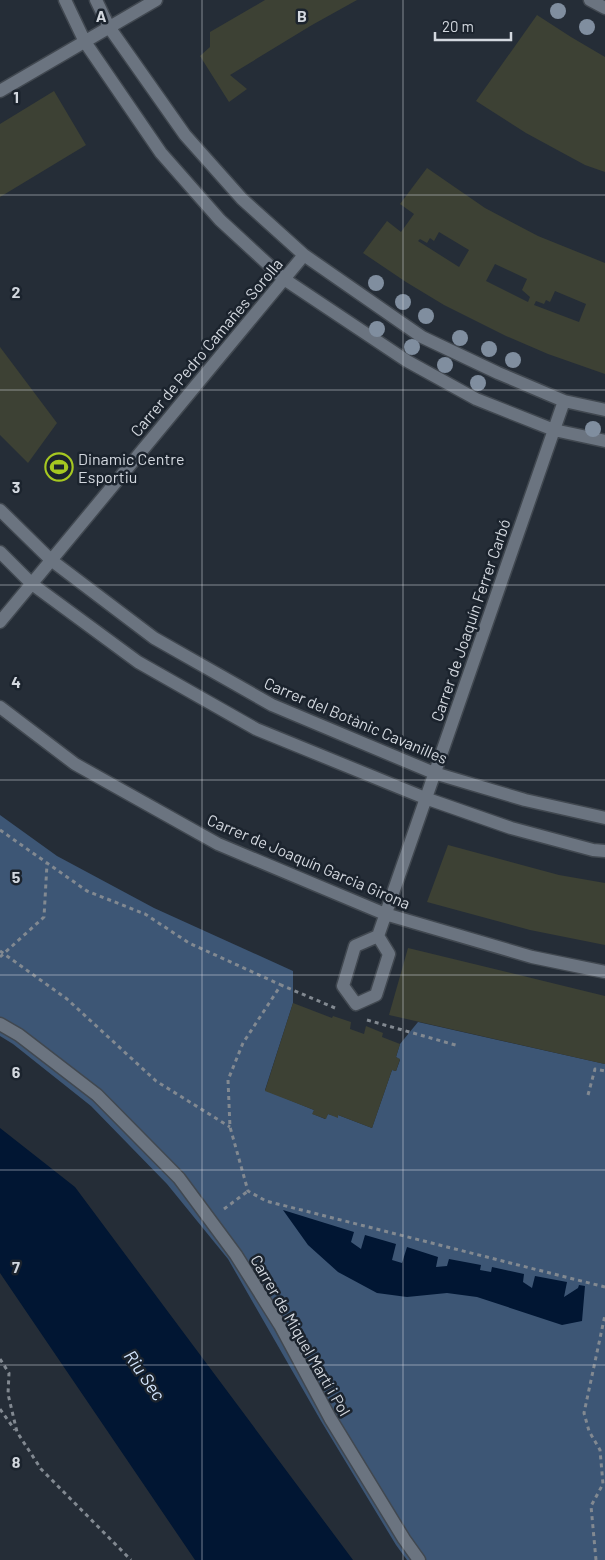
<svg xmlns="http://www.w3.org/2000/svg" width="605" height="1560" font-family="Barlow,sans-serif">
  <rect width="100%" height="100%" fill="#252d37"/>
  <path fill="#3d5675" d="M0,815L57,856L154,908L293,971V1003L265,1090L314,1110L313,1114L325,1119L328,1114L338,1117V1115L372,1128L392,1070L396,1071L400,1060L396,1057L400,1044L418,1022L605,1064V1560H407L396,1545L321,1421L228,1259L167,1184L91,1106L13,1044L0,1036Z"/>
  <path fill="#011633" d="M0,1128L75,1187L353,1560H195L0,1273Z
    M283,1210L354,1232L351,1242L361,1249L365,1235L396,1244L392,1260L402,1263L407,1247L438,1257L436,1267L447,1266L449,1259L481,1265L480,1270L491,1272L492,1267L524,1274L523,1282L532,1288L535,1276L567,1282L564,1297L578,1288L579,1285L585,1286L582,1321L562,1325L477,1297L447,1293L407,1297L377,1293L338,1272L308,1245Z"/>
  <path fill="#3d4134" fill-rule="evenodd" d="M265,0H357L312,25L230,75L247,89L229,102L200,56L210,47V32Z
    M537,15L571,37L605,57V172L585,165L526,133L476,101Z
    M54,91L86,145L0,197V124Z
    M427,168L485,208L538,236L605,263V374L548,354L506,336L444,305L406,282L363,253L387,221L401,232L414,214L400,204ZM439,232L469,250L459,267L418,241L420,239L427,243L430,238L434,241ZM495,264L527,279L522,290L530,297L528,302L486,281ZM555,291L586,304L579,322L534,305L536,301L544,304L546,300L550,302Z
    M0,347L57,423L28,463L0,435Z
    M448,845L559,875L605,883V945L530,930L427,902Z
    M408,948L605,996V1064L389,1015Z
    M293,1003L332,1018L333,1016L351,1022L350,1029L364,1034L366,1026L383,1033L382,1037L400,1044L396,1057L400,1059L396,1071L392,1070L372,1128L338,1115V1118L328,1114L326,1119L312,1114L314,1110L265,1091Z"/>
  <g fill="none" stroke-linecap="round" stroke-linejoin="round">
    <g stroke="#414850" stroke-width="15">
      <path id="minor" d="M65,0L85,42L161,153L220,220L284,279L407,361L476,399L554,430L605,441
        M96,0L109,27L185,135L242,199L304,255L422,337L498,373L564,401L605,410
        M590,0L605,8
        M0,91L156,0
        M0,510L51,560L154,638L272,705L434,773L525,800L605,818
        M0,552L32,584L138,662L256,729L425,798L511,828L593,850L605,851
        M0,622L304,255
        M0,707L75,764L218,844L385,914L532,957L605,972
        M378,936L389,954L376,995L356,1004L343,986L355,946L378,936L564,401
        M0,1024L19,1035L97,1095L179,1178L236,1255L280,1325L330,1418L404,1539L419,1560"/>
    </g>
    <path stroke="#828991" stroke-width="3" stroke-dasharray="4 4" stroke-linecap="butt" d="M0,830L87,891L145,914L189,943L281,985
      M0,951L67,999L156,1081L230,1127
      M0,957L44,917L47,864
      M335,1008L281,985L243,1043L228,1080L230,1127L248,1191L266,1201L605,1287
      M367,1020L459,1046
      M588,1095L595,1069L605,1071
      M224,1209L248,1191
      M0,1359L9,1373L8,1394L17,1432L41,1469L131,1560
      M0,1409L15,1430
      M596,1560L591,1506L603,1484L600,1450L589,1431L584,1413L605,1315"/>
    <use href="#minor" stroke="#6b7480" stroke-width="12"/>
  </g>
  <g fill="#808e9f">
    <circle cx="558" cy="11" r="8"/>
    <circle cx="587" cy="27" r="8"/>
    <circle cx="376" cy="283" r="8"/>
    <circle cx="403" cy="302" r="8"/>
    <circle cx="426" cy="316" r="8"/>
    <circle cx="377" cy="329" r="8"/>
    <circle cx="460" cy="338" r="8"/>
    <circle cx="412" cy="347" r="8"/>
    <circle cx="489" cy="349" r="8"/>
    <circle cx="513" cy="360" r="8"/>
    <circle cx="445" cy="365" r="8"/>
    <circle cx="478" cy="383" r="8"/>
    <circle cx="593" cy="429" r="8"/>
  </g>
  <path fill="none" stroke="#d3d8df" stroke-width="1" stroke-opacity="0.55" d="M202,0V1560M403,0V1560M0,195H605M0,390H605M0,585H605M0,780H605M0,975H605M0,1170H605M0,1365H605"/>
  <defs>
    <g id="stadium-ring" transform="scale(1.4375)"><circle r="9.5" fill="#1b232d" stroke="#a6c821" stroke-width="1.5"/><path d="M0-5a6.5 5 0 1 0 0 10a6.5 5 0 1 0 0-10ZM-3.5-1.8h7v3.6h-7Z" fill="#a6c821"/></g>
  </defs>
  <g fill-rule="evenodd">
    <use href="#stadium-ring" x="59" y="467"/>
  </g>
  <g text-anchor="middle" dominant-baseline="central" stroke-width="5" stroke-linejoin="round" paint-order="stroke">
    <g font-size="16" fill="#d3d8df" stroke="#1b232d">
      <text transform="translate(206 347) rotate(-50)">Carrer de Pedro Camañes Sorolla</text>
      <text transform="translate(470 620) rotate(-71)">Carrer de Joaquín Ferrer Carbó</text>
      <text transform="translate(356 720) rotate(23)">Carrer del Botànic Cavanilles</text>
      <text transform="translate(309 861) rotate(23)">Carrer de Joaquín Garcia Girona</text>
      <text transform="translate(301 1335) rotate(60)">Carrer de Miquel Martí i Pol</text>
    </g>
    <g font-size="16" fill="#d3d8df" stroke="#1b232d" text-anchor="start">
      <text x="78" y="458">Dinamic Centre<tspan x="78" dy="18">Esportiu</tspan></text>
    </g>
    <g font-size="18" font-style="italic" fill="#d4e6fe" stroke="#1b232d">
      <text transform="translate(145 1375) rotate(55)">Riu Sec</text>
    </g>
  </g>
  <g font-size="16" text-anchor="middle" font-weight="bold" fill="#d3d8df" stroke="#1b232d" stroke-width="5" stroke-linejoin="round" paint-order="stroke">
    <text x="101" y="22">A</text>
    <text x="302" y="22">B</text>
    <text x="16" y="103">1</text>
    <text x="16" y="298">2</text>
    <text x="16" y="493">3</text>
    <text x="16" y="688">4</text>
    <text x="16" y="883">5</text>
    <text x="16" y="1078">6</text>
    <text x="16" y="1273">7</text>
    <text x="16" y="1468">8</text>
  </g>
  <path d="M435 32v8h76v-8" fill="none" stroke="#d3d8df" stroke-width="2.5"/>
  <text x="442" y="32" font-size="15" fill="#d3d8df" stroke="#1b232d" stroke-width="4" paint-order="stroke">20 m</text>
</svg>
